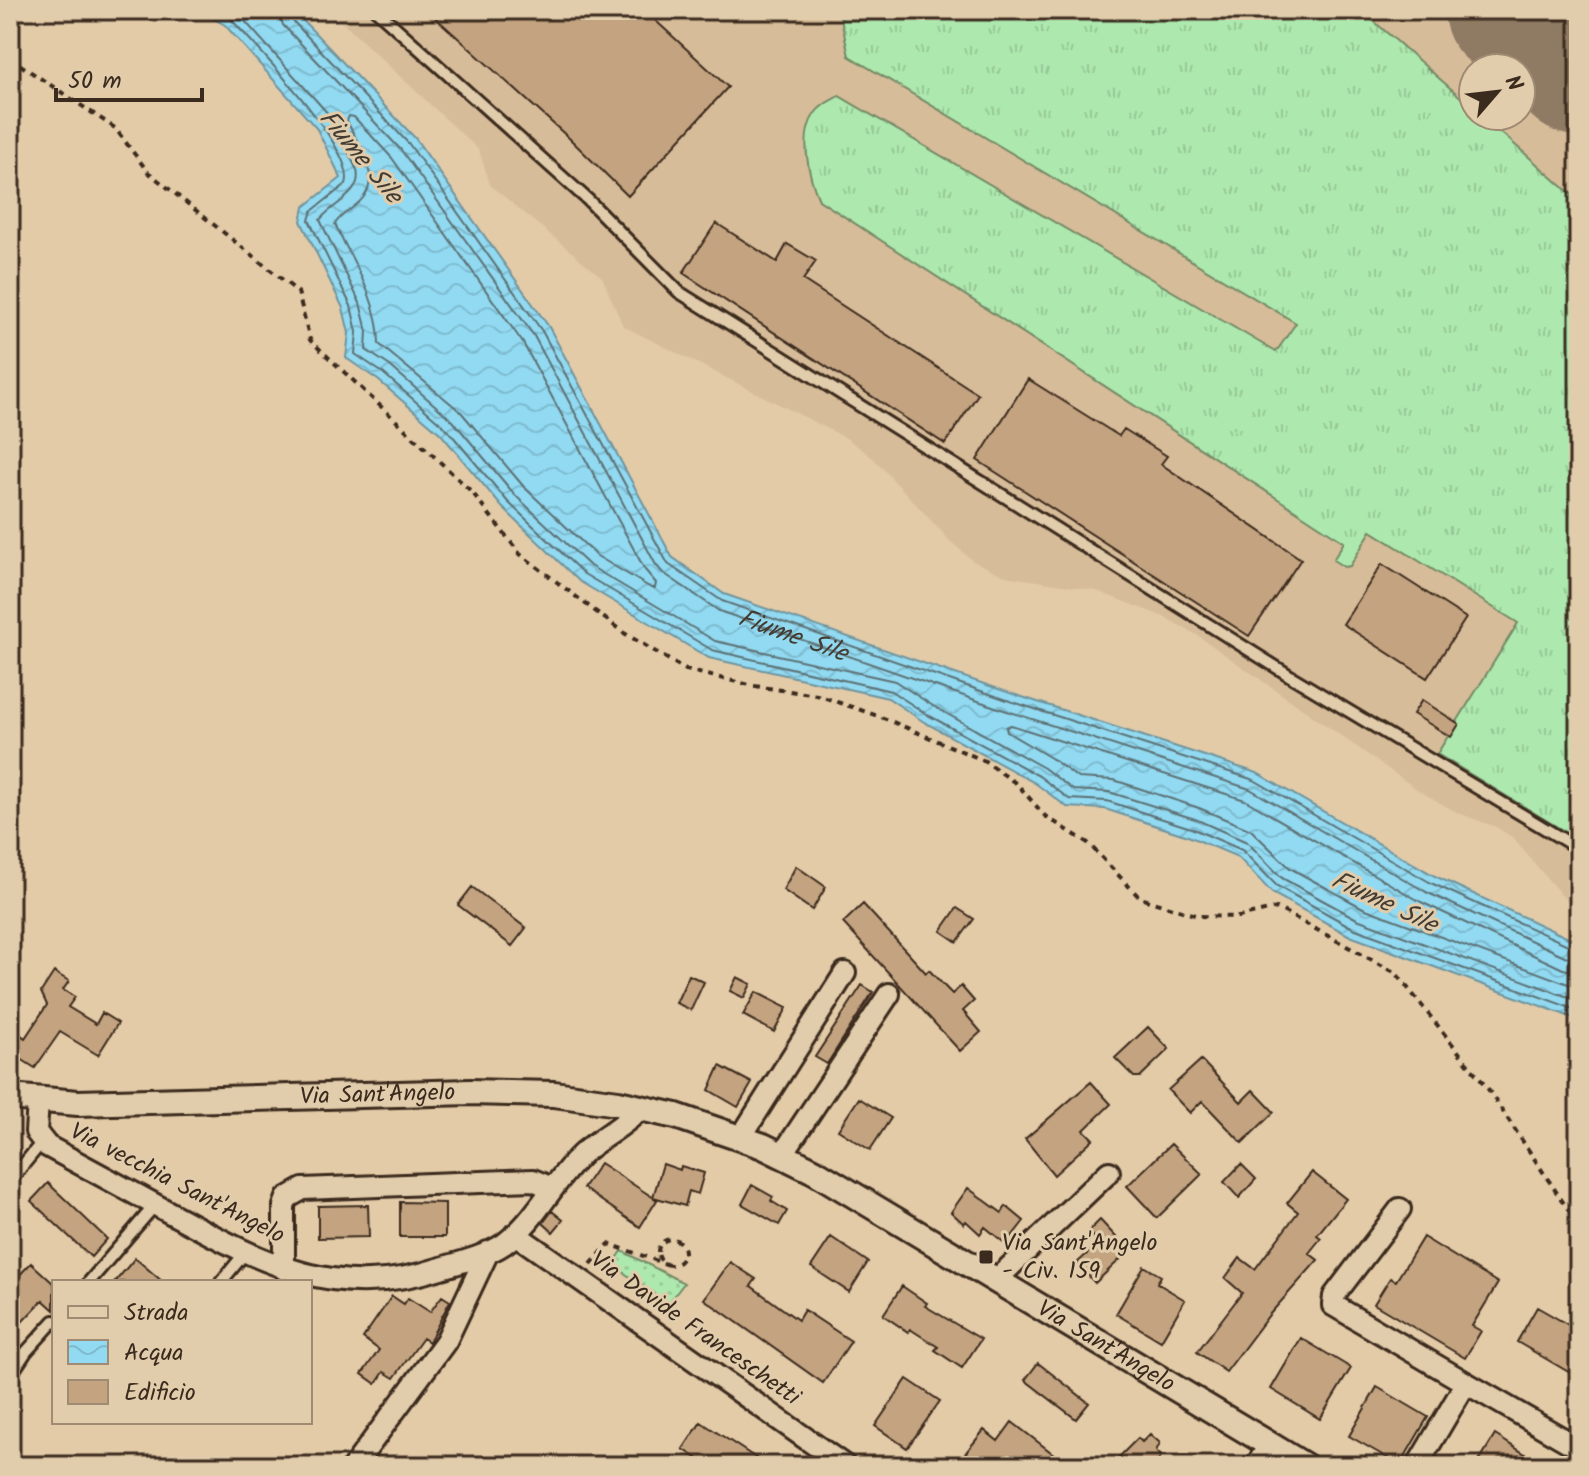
<svg xmlns="http://www.w3.org/2000/svg" width="1589" height="1476" font-family="Kalam,sans-serif">
  <defs>
    <pattern id="grass-tufts" width="24" height="20" patternUnits="userSpaceOnUse" patternTransform="scale(2)"><rect width="24" height="20" fill="#ade9af"/><path d="M3 7l-1-3M5 7V3M7 7l1-3M15 17l-1-3M17 17v-4M19 17l1-3" fill="none" stroke="#96c896"/></pattern>
    <pattern id="park-dots" width="8" height="8" patternUnits="userSpaceOnUse" patternTransform="scale(2)"><rect width="8" height="8" fill="#ade9af"/><path d="M2 2h.1M6 6h.1" fill="none" stroke="#96c896" stroke-width="1.8" stroke-linecap="round"/></pattern>
    <pattern id="water-waves" width="16" height="10" patternUnits="userSpaceOnUse" patternTransform="scale(2)"><rect width="16" height="10" fill="#91daf2"/><path d="M0 5q4-4 8 0t8 0" fill="none" stroke="#7ebbcf"/></pattern>
  </defs>
  <rect width="100%" height="100%" fill="#e3cba8"/>
  <filter id="ink" filterUnits="userSpaceOnUse"><feTurbulence type="fractalNoise" baseFrequency=".0125" numOctaves="2"/><feDisplacementMap in="SourceGraphic" scale="16" xChannelSelector="R" yChannelSelector="G"/><feConvolveMatrix kernelMatrix="1 2 1 2 8 2 1 2 1" color-interpolation-filters="sRGB"/></filter>
  <g filter="url(#ink)">
    <path fill="#d7bc99" fill-rule="evenodd" d="M329,10H1579V911L1569,904L1512,837L1496,827L1458,813L1421,792L1197,635L1164,617L1094,590L1005,576L973,561L950,541L873,458L848,439L623,326L602,277L490,185L479,150ZM1473,68H1521V116H1473Z"/>
    <path fill="url(#grass-tufts)" stroke="#748a66" stroke-width="2" d="M839,10H1361L1473,108V116H1482L1579,201V840L1437,754L1518,623L1371,531L1350,566L1344,567L1333,560L1344,542L819,200C809,178 799,136 814,115C819,106 830,101 839,96L1276,352L1296,323L849,56Z"/>
    <path fill="url(#park-dots)" stroke="#748a66" stroke-width="2" d="M622,1251L684,1283L668,1304L613,1265Z"/>
    <path fill="url(#water-waves)" stroke="#6f949d" stroke-width="2" d="M198,10H293L415,138L549,327L672,557L724,594L1013,694L1257,773L1435,876L1579,943V1020L1350,936L1272,893L1238,857L1188,836L1105,809L1067,807L1035,783L924,722L888,698L709,658L579,581L502,507L441,434L378,380L346,358L349,333L343,308L301,221L304,207L341,178L317,129L225,25Z"/>
    <g fill="none" stroke-linecap="round" stroke-linejoin="round">
      <g stroke="#5d7073" stroke-width="2">
        <path d="M215,10L231,19C255,46 358,151 346,184L312,211L309,220L351,306L357,332L355,354L383,373L446,428L508,502L584,574L712,650L891,691L928,715L1039,776L1069,799L1107,801L1191,828L1242,850L1277,886L1353,928L1579,1011"/>
        <path d="M235,10L331,117L357,170C363,195 332,203 320,220L360,303L367,331L366,350L390,366L453,421L515,495L590,566L715,641L895,681L933,706L1044,768L1073,790L1109,792L1195,819L1247,842L1282,878L1357,919L1579,1001"/>
        <path id="s1" d="M278,10L283,25L401,150L534,336L656,565L662,572L719,611L1007,711L1250,789L1426,892L1569,958L1579,960"/>
        <path d="M288,10L291,19L409,144L542,331L668,564L722,601L1010,701L1254,780L1431,883L1579,950"/>
        <path d="M349,116L354,117L392,158L523,343L645,570L656,583L655,588H651L597,556L524,487L461,412L379,344C379,300 353,263 335,224C342,213 355,208 363,198C382,175 357,143 347,121Z"/>
        <path d="M1579,972L1563,969L1421,902L1245,800L1011,725L1006,727L1007,732L1051,758L1078,778L1114,780L1199,808L1251,830L1290,868L1363,908L1579,988"/>
      </g>
      <path stroke="#8f7a63" stroke-width="132" d="M1510,10L1579,70"/>
    </g>
    <path fill="#c4a480" stroke="#3b2a1e" stroke-width="2" d="M427,10H644L728,87L628,196L570,139Z
      M716,223L777,262L787,244L816,261L803,280L978,394L945,444L683,273Z
      M1028,379L1119,436L1124,429L1167,456L1161,464L1301,559L1249,636L977,460Z
      M1382,564L1466,618L1427,678L1343,624Z
      M1422,700L1459,724L1451,737L1413,714Z
      M796,866L826,887L812,910L783,890Z
      M472,887L526,928L512,946L458,905Z
      M863,904L926,973L929,970L952,994L961,986L974,1001L963,1011L981,1032L960,1051L843,923Z
      M957,908L974,919L957,942L941,931Z
      M54,972L69,981L63,990L75,997L68,1007L96,1024L102,1013L118,1023L98,1055L60,1032L35,1068L10,1052L21,1035L25,1038L47,1005L41,992Z
      M689,975L704,982L691,1010L676,1003Z
      M737,977L751,984L744,998L730,991Z
      M862,985L873,992L827,1064L815,1057Z
      M756,992L787,1008L774,1032L743,1015Z
      M1148,1027L1169,1049L1140,1077H1134L1115,1058Z
      M1201,1060L1241,1102L1253,1090L1274,1112L1242,1143L1202,1101L1190,1113L1168,1090Z
      M720,1066L752,1083L738,1107L709,1090Z
      M1091,1082L1111,1104L1084,1130L1093,1139L1054,1175L1025,1139Z
      M859,1098L891,1118L870,1150L838,1130Z
      M1171,1144L1202,1174L1157,1218L1127,1186Z
      M600,1163L657,1200L640,1227L583,1188Z
      M663,1164L680,1170L681,1166L704,1173L698,1194L689,1191L685,1206L653,1197Z
      M1241,1164L1256,1179L1239,1198L1224,1182Z
      M1312,1172L1346,1199L1317,1235L1321,1238L1309,1253L1318,1260L1269,1315L1226,1372L1197,1352L1242,1293L1225,1278L1240,1258L1255,1269L1298,1212L1287,1203Z
      M48,1183L107,1239L91,1257L31,1201Z
      M752,1185L773,1197L771,1201L787,1211L779,1225L742,1204Z
      M968,1188L1002,1213L1006,1206L1024,1221L1006,1244L985,1227L980,1234L966,1221L964,1224L951,1212Z
      M400,1202L445,1203V1237H400Z
      M368,1205L369,1237L318,1238V1206Z
      M552,1211L563,1220L553,1232L543,1223Z
      M1100,1220L1129,1251L1095,1283L1077,1263L1099,1243L1088,1232Z
      M831,1237L868,1262L849,1292L811,1267Z
      M1423,1237L1498,1283L1472,1326L1481,1331L1465,1358L1374,1304L1390,1278L1396,1281Z
      M135,1258L163,1282H115Z
      M730,1262L756,1279L751,1286L798,1320L804,1310L851,1341L823,1383L704,1299Z
      M31,1263L54,1284V1310L43,1300L19,1325L10,1317V1285Z
      M1144,1266L1161,1276L1157,1283L1185,1300L1161,1341L1116,1314Z
      M902,1286L927,1303L925,1306L981,1339L962,1368L935,1350L938,1347L910,1329L908,1332L883,1315Z
      M392,1296L404,1304L408,1298L430,1312L442,1296L450,1301L429,1342L423,1338L394,1378L384,1372L376,1384L362,1374L379,1350L363,1338Z
      M1537,1307L1579,1331V1378L1517,1342Z
      M1301,1338L1351,1368L1320,1419L1271,1389Z
      M1038,1363L1089,1403L1076,1419L1025,1380Z
      M907,1379L940,1401L907,1448L875,1426Z
      M1377,1387L1428,1417L1400,1465L1349,1436Z
      M701,1422L768,1466H709L683,1449Z
      M1012,1422L1056,1456L1048,1466H955L984,1430L998,1441Z
      M1150,1434L1160,1443L1156,1451L1161,1456L1155,1466H1125L1118,1458L1138,1438L1142,1442Z
      M1495,1435L1544,1466H1476Z"/>
    <g fill="none" stroke-linecap="round" stroke-linejoin="round">
      <g stroke="#3b2a1e" stroke-width="16">
        <path id="service" d="M376,10L588,200L679,292L1292,677L1579,849
          M10,1181L42,1142
          M89,1282L155,1205
          M221,1282L245,1253
          M10,1376L26,1352L54,1321"/>
      </g>
      <g stroke="#3b2a1e" stroke-width="26">
        <path id="minor" d="M38,1101L36,1132L47,1146C90,1169 133,1193 176,1216C267,1265 336,1302 441,1268C462,1262 486,1256 504,1244C537,1220 554,1179 584,1152C603,1136 625,1126 642,1107
          M741,1137L845,973
          M782,1155L889,994
          M1400,1209L1334,1296L1333,1305L1466,1383L1417,1466
          M515,1234L845,1466
          M284,1269V1206L287,1198L303,1189L533,1180L552,1188
          M997,1279L1109,1172
          M1466,1383L1579,1448
          M354,1466L446,1341L488,1252
          M1256,1466L1270,1444"/>
      </g>
      <g stroke="#3b2a1e" stroke-width="30">
        <g id="tertiary">
          <path id="s2" d="M10,1097L78,1103L470,1092L554,1094L618,1103L676,1116L763,1146L814,1171L1305,1466"/>
        </g>
      </g>
      <path stroke="#3b2a1e" stroke-width="4" stroke-dasharray="6 6" stroke-linecap="butt" d="M10,58L115,128L148,172L298,292L310,340L472,492L520,554L624,633L686,670L754,686L817,695L881,717L985,761L1017,784L1045,816L1088,843L1140,898L1198,916L1239,917L1277,908L1396,973L1488,1089L1569,1211L1579,1216
        M658 1252a13 13 0 1 1 26 0a13 13 0 1 1-26 0Z
        M591,1264L609,1244L666,1264"/>
      <use href="#service" stroke="#e1ccab" stroke-width="10"/>
      <use href="#minor" stroke="#e1ccab" stroke-width="20"/>
      <use href="#tertiary" stroke="#e1ccab" stroke-width="24"/>
    </g>
  </g>
  <rect fill="#3b2a1e" stroke="#e1ccab" stroke-width="3" x="978" y="1249" width="16" height="16" rx="4"/>
  <g text-anchor="middle" dominant-baseline="central" stroke-width="6" stroke-linejoin="round" paint-order="stroke">
    <g font-size="24" fill="#3b2a1e" stroke="#e1ccab">
      <text stroke="none"><textPath href="#s2" startOffset="368">Via Sant'Angelo</textPath></text>
      <text transform="translate(177 1184) rotate(27)">Via vecchia Sant'Angelo</text>
      <text transform="translate(695 1329) rotate(35)">Via Davide Franceschetti</text>
      <text stroke="none"><textPath href="#s2" startOffset="1158">Via Sant'Angelo</textPath></text>
    </g>
    <g font-size="24" fill="#3b2a1e" stroke="#e1ccab" text-anchor="start">
      <text x="1002" y="1243">Via Sant'Angelo<tspan x="1002" dy="28">- Civ. 159</tspan></text>
    </g>
    <g font-size="26" font-style="italic" fill="#443c33" stroke="#e1ccab">
      <text transform="translate(360 157) rotate(50)">Fiume Sile</text>
      <text stroke="none"><textPath href="#s1" startOffset="832">Fiume Sile</textPath></text>
      <text transform="translate(1384 903) rotate(25)">Fiume Sile</text>
    </g>
  </g>
  <rect width="1589" height="1476" fill="none" stroke="#e1ccab" stroke-width="40"/>
  <rect x="20" y="20" width="1549" height="1436" fill="none" stroke="#3b2a1e" stroke-width="3" filter="url(#ink)"/>
  <rect x="52" y="1280" width="260" height="144" fill="#e1ccab" stroke="#9f8b73" stroke-width="2"/>
  <rect x="68" y="1306" width="40" height="12" fill="#e1ccab" stroke="#9f8b73" stroke-width="2"/>
  <text x="124" y="1320" font-size="24" fill="#3b2a1e">Strada</text>
  <rect x="68" y="1340" width="40" height="24" fill="url(#water-waves)" stroke="#9f8b73" stroke-width="2"/>
  <text x="124" y="1360" font-size="24" fill="#3b2a1e">Acqua</text>
  <rect x="68" y="1380" width="40" height="24" fill="#c4a480" stroke="#9f8b73" stroke-width="2"/>
  <text x="124" y="1400" font-size="24" fill="#3b2a1e">Edificio</text>
  <g transform="translate(1497 92) rotate(62)"><circle r="38" fill="#e1ccab" stroke="#9f8b73" stroke-width="2"/>
  <path d="M0-6L14 30L0 20L-14 30Z" fill="#3b2a1e"/>
  <text y="-12" font-size="22" font-weight="bold" text-anchor="middle" fill="#3b2a1e">N</text>
  </g>
  <path d="M56 88v12h146v-12" fill="none" stroke="#3b2a1e" stroke-width="4"/>
  <text x="68" y="88" font-size="24" fill="#3b2a1e" stroke="#e1ccab" stroke-width="6" paint-order="stroke">50 m</text>
</svg>
